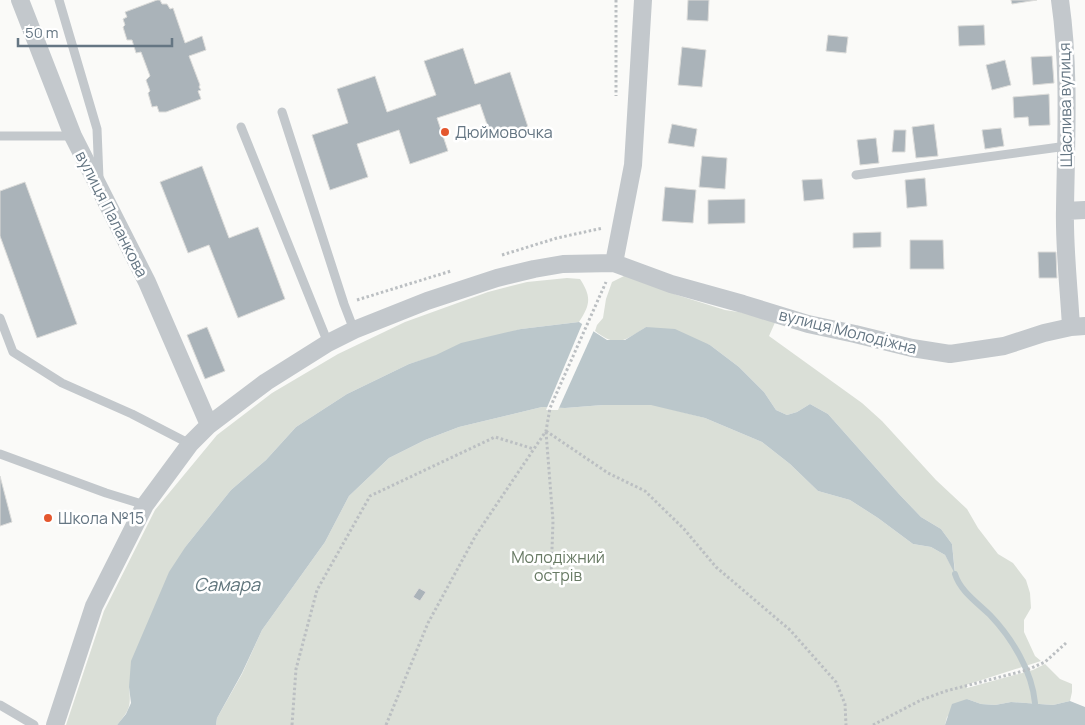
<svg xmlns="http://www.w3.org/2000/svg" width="1085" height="725" font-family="Manrope,sans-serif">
  <rect width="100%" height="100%" fill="#fafaf8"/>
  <path fill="#dadfd7" d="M626,275L677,295L725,310L777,318L769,336L862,403L882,421L936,480L967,509L978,528L998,554L1013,563L1026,580L1030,593L1031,608L1024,620V632L1035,656L1041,661L966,685L967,688L1033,670L1045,664L1060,679L1072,684V692L1070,701L1053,705L1011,702L995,705L981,704L967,699L947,717L945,725H216L217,718L242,674L262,630L325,542L349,496L389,458L425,440L459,427L542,407L565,408L603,405L651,404L705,418L762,442L790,464L818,491L850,500L878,518L913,544L931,547L945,555L955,572L952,544L941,529L921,517L899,494L828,414L810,404L797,412L787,415L776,410L764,392L739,367L710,345L646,327C624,341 617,348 595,331L597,325L603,318L606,299L612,282Z
    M567,278L580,279C592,297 590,305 579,322L521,329L409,364L347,394L296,427L266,460L231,490L186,546L129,687C131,707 130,709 117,725H66L104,611L155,510L217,435L272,393L338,354L405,322L488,292L527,282Z"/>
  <path fill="#bbc7cb" d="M579,322L607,340H625L646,327L675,329L710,345L739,367L764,392L776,410L787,415L797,412L810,404L828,414L899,494L921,517L941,529L952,544L955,574L945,555L931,547L913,544L878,518L850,500L818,491L790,464L762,442L705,418L651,405H603L565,408L542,407L459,427L425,440L389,458L349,496L325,542L262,630L242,673L217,718L216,725H117L126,714L131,703L129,687L131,661L169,572L186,546L231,490L266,460L296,427L347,394L409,364L436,355L461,343L521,329Z
    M967,699L981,704L995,705L1011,702L1053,705L1070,701L1085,707V725H945L952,704Z"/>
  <path fill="#fafaf8" d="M583,322L595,328L558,410H546Z"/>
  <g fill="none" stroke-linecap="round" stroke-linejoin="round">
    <path stroke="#bbc7cb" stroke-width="6" d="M955,574C960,591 978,603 990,615C1012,638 1032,671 1035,703"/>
  </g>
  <path fill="#aab3b9" stroke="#dcdcda" d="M157,0H160L162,4H167L170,9L173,8L185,43L202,36L206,50L189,56L200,85L199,87L201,90L198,91L201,99L166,112H159L157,106L152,107L148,93L150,91L146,80L150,76L141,52L136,53L132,40H127L123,27L125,25L123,19L127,17L125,12Z
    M688,0H709L708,21L687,20Z
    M1011,0H1037L1012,4Z
    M984,25L985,45L959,46L958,26Z
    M828,35L848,37L846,53L826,51Z
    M682,47L706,50L702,87L678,85Z
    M463,48L475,84L510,72L528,127L492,139L480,104L437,118L448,151L410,164L399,130L357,144L368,177L330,190L312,135L348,123L337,89L375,76L387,112L436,95L424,61Z
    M1052,56L1054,83L1033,85L1031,57Z
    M1005,60L1011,85L992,90L986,65Z
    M1049,94L1050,125L1029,126L1028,117L1014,118L1013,97Z
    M672,124L697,129L694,147L668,143Z
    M934,124L938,156L916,158L912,127Z
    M1001,128L1004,146L985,149L982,130Z
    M894,130H906L905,152H892Z
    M876,138L879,163L860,165L857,140Z
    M702,156L727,158L725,189L699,187Z
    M202,166L229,238L258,227L285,299L238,318L209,245L188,253L160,182Z
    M925,178L927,206L907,208L905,180Z
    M822,179L824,199L804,201L802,180Z
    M25,182L77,324L37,338L0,236V191Z
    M665,187L696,190L693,223L662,221Z
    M745,199V223L708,224V200Z
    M881,232V247L853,248V233Z
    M910,240H943L944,269H910Z
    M1038,252H1056L1057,278H1039Z
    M207,327L225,371L205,379L187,335Z
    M0,476L12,522L0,526Z
    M419,588L426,592L420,601L413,597Z"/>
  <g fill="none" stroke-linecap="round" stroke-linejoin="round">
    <path stroke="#bbbfc2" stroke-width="3" stroke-dasharray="2.5 2.5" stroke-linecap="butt" d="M616,0V96
      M502,255L557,238L603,228
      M357,300L451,271
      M546,431L608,473L645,491L684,529L716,567L790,630L836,682L845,704L846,725
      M546,432L553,521L551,577
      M292,725L296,669L317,590L370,496L495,437L534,449
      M386,725L428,623L476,535L546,431L550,408L606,282
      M873,725L921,700L946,691L1027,670L1045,662L1066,643"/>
    <path stroke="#c3c8cc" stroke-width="9" d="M59,0L97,129L99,179
      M282,112L344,304L354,330
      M241,127L328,343
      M0,136H73
      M856,175L1067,146
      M0,318L13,352L62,383L132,414L190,444
      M0,454L106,493L145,505
      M0,705L34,725"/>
    <path stroke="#c3c8cc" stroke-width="18" d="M20,0L73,136L147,282L209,425
      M1060,0C1070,69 1066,139 1065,209C1064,248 1069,288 1071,327
      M1065,211L1085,210
      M614,263L633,165L643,0
      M55,725L94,606L145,505L190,444L209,425L266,382L328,343L354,330L427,301L497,278L534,269L563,264L614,263L671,284L743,304L808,324L855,334L912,348L950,354L1004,346L1044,333L1071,327L1085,326"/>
  </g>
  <g fill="#e4572e" stroke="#fff" stroke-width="2">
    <circle cx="445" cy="132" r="5"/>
    <circle cx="48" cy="518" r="5"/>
  </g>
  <g text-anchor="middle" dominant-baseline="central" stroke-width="5" stroke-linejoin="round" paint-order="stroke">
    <g font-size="16" fill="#657683" stroke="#fff">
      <text transform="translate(1065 105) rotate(-91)">Щаслива вулиця</text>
      <text transform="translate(112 214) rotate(63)">вулиця Паланкова</text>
      <text transform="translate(848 331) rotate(14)">вулиця Молодіжна</text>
    </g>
    <g font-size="16" fill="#657683" stroke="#fff" text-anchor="start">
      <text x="455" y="132">Дюймовочка</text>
      <text x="58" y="518">Школа №15</text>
    </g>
    <g font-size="16" fill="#687a64" stroke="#fff">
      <text x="558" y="557">Молодіжний<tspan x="558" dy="18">острів</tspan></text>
    </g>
    <g font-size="18" font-style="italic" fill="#60757c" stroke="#fff">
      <text x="227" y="584">Самара</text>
    </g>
  </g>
  <path d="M18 38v8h154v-8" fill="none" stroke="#657683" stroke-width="2.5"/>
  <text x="25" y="38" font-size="15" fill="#657683" stroke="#ffffff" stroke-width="4" paint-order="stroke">50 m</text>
</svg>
